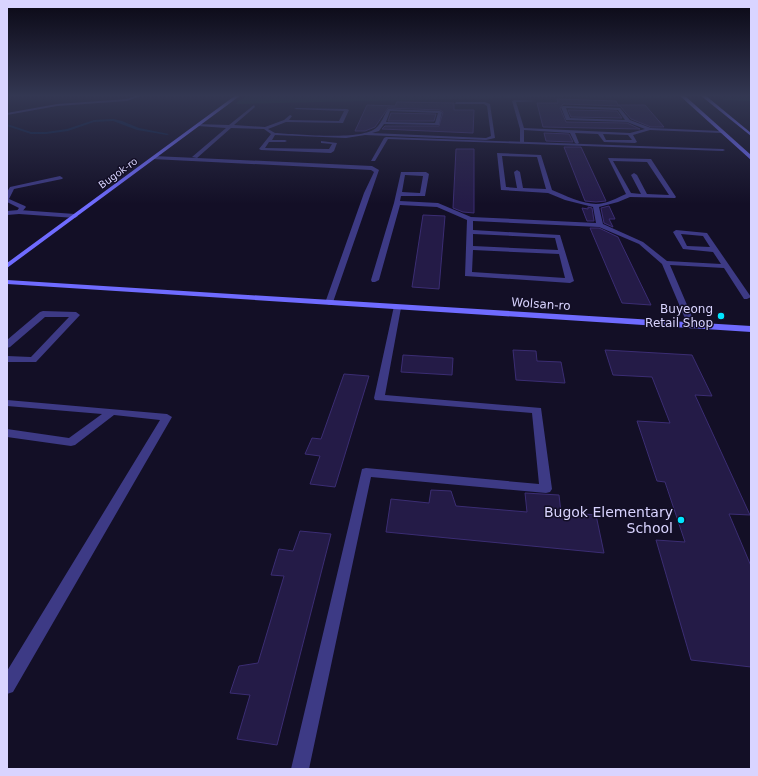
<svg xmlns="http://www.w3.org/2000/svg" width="758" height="776" font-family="'DejaVu Sans',sans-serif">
  <rect width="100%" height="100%" fill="#130f26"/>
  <path fill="#12302f" d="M250,95H670L673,98L540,97L236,104L238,101Z
    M718,95H751V101L723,100Z"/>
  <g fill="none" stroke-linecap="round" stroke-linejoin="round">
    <path fill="#0c2248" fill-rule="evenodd" d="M113,119L122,121L139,128L169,134L167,135L137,130L113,121L94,122L68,131L46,134H31L7,126V124L31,132H46L67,129L94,120Z"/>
  </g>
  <path fill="#241b47" stroke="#3b2d73" d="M557,99L616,101L618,105H645L664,127H651L631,119L620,106L563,104L560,108L566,122L627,123L640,129L543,127L537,103H558Z
    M397,102L454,103V110H474L473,133L382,129L385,126H439L443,112L440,110L388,108L375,127L365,131H355L367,105L395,106Z
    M568,110L617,111L622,118L571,117Z
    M391,113L436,114L434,121H388Z
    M544,133L569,134L573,142L546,141Z
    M564,147H581L606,201L596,202L585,201Z
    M456,149H474V213L463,212L453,208Z
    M609,206L615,219H609L613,227L604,223L601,208Z
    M588,207L592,208L594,221H587L582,208L588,209Z
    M423,215L445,216L439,289L412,287Z
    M590,228H599L618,237L651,305L622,303Z
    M513,350L536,351L537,361L561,362L565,383L516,380Z
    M605,350L692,355L712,396L695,395L750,515L729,514L751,566V667L691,660L656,540L685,542L665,482L657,481L637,421L670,423L652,377L613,375Z
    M403,355L453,358L452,375L401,372Z
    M344,374L369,376L335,487L310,484L320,456L305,454L312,438L321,439Z
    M431,490L451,491L456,506L527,512L525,493L559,495L561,512L596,515L604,553L386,532L391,499L429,503Z
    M300,531L331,534L277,745L237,739L250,695L230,693L239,666L258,663L284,576L271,575L279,549L293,551Z"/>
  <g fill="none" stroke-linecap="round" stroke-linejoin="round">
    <path fill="#3d3a85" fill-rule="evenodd" d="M514,100L538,101L516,102L524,128L630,133L645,129L627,122L566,120L561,107L563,106L620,108L630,120L651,128L721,131L723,132L721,133L650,130L633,135L637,142L635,143L604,142L598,134L575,133L579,143L577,144L575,143L570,133L524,130V142L522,143L520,142V129L512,101ZM566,108L618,110L625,120L570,118ZM603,134L628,135L632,140H606Z
      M456,102H485L490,104L495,138L486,140L365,135L346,138L275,135L272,140H285L287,141L285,142H269L265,148L329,149L332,144L321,143V141L337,143L334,151L331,153L261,150L259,149L271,134L264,129L231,128L197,158L192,157L226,128L198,126L196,124L229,125L254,105L255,107L234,125L265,127L284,120L290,115L292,116L289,120L339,121L344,111L294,109L296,108L347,109L349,110L343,123L286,122L268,129L275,133C296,134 362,141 376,128C382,123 384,115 388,109L440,111L442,112L439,125L384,124L379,131L372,133L486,138L491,136L487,106L484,104H455ZM390,111L438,113L435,123L386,122Z
      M497,153L541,155L552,190C564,195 583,204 596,204C606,204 617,198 626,194L608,158L651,159L676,197L675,198L630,197L618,202L599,207L603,224L643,242L667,261L721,264L713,252L683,249L673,232L676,230L707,233L751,297L747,299H744L724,268L670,265L696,326L692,329L689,328L662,264L639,244L599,227L473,221V230L560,235L574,281L570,283L465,276L467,220L437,207L400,205L379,280L375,282H372L371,280L394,203L401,172H426L429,174L425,196H401L400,201L438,203L471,217L596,223L593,207L565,200L548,193L501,190ZM502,156L537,157L546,189L523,188L520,172L517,170L514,172L517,188L506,187ZM613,161L647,162L669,195L647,194L637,175L634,173L631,175L641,194L631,193ZM405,175L423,176L420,193L402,192ZM473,234L555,238L558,250L473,246ZM681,234L703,236L710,247L687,246ZM473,250L559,254L565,278L472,272Z
      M60,176L63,178L62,179L14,189L9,199L25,206L26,207L21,213L16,212L19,208L7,202V192L10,187Z
      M394,306H400L401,308L385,395L541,408L552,489L550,492L546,493L371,477L309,769H291L362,469L366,468L539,484L532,413L375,400L374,398Z
      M43,311L76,312L80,315L36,362H7V356L31,357L69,317H45L10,347L7,348V340L40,312Z
      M7,400L167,414L172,417L13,692L7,694V671L160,420L114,415L75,445L71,446L7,437V429L69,438L102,414L7,406Z"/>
    <path fill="#3d3a85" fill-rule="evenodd" d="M137,95H144L127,101L57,106L7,115V113L57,104L127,99Z
      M386,137L723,149L725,150L723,151L388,139L375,161H371L384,138Z
      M154,156L372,166L379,170L332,305H329L325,303L364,193L374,172L371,170L152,159L151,158Z
      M19,210L75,214L78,216L75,218L19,214L7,215V211Z"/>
    <path fill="#6f6bff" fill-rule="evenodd" d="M236,95H241L7,268V263Z
      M684,95L751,155V160L679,95Z
      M705,95L751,133V136L700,95Z
      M7,280L751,326V332L7,284Z"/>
  </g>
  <linearGradient id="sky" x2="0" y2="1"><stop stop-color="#0a0815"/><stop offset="0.47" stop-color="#333752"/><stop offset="1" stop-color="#333752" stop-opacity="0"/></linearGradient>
  <rect width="758" height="204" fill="url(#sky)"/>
  <g fill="#00e5ff" stroke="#130f26" stroke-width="1.5">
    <circle cx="721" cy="316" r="4"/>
    <circle cx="681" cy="520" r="4"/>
  </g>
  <g text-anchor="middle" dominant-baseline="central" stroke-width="3" stroke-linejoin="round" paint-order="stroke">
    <g font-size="10" fill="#d9d4ff" stroke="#130f26">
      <text transform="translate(118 173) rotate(-36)">Bugok-ro</text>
    </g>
    <g font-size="12" fill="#d9d4ff" stroke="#130f26">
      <text transform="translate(541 304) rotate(4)">Wolsan-ro</text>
    </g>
    <g font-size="12" fill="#d9d4ff" stroke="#130f26" text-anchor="end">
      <text x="713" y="309">Buyeong<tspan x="713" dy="14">Retail Shop</tspan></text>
    </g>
    <g font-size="14" fill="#d9d4ff" stroke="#130f26" text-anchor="end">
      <text x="673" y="512">Bugok Elementary<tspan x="673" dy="16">School</tspan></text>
    </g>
  </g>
  <rect width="758" height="776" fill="none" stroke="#d9d4ff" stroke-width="16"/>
</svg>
